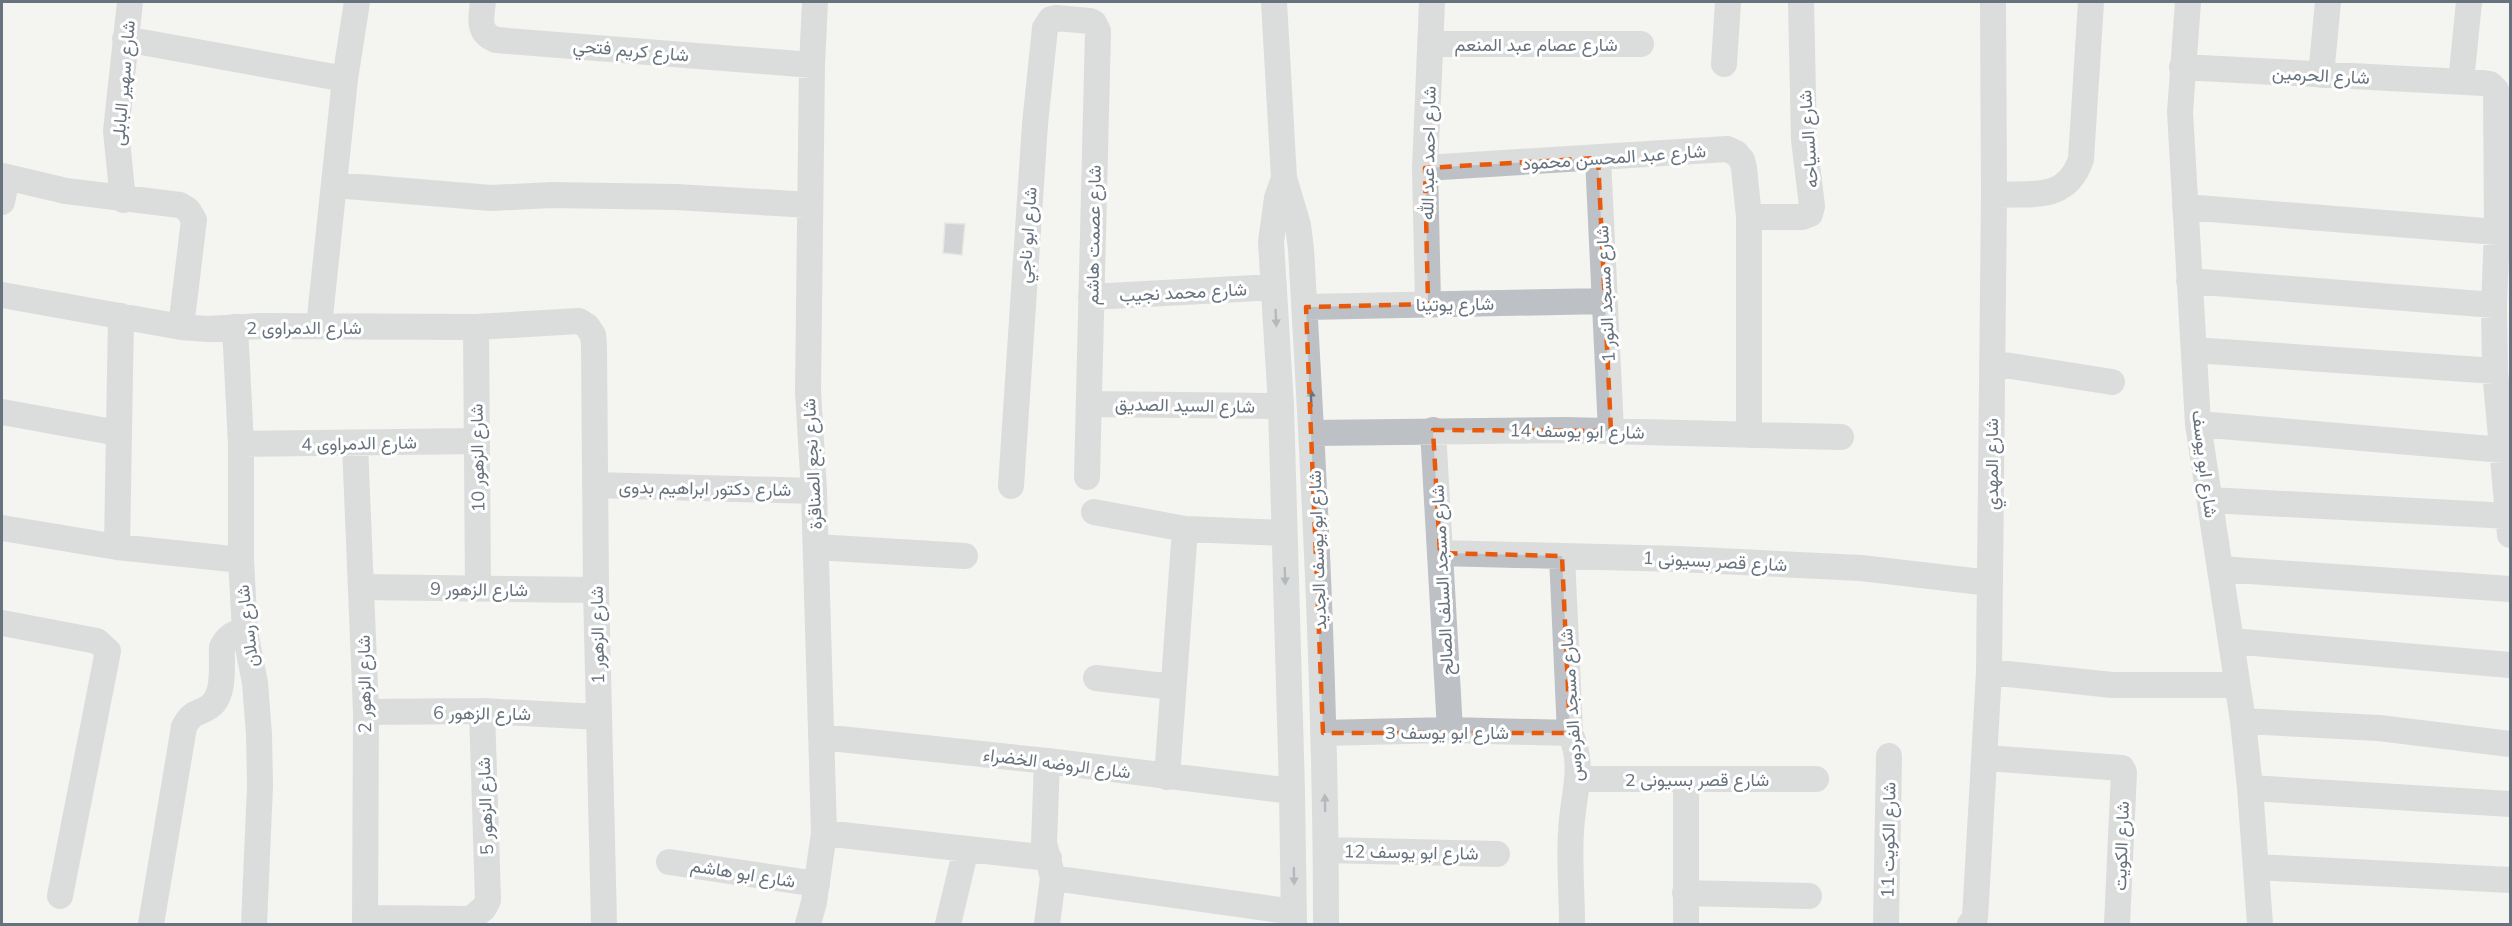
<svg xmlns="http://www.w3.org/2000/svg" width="2512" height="926" font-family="Mulish,Vazirmatn,sans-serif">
  <rect width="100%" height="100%" fill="#f4f4f0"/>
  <path fill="#a6acb2" stroke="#d5d5d3" stroke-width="1.5" d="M945,223L965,224L962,255L943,253Z"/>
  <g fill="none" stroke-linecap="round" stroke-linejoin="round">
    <path stroke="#bdc0c4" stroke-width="26" d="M483,2C481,18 477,33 496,40L812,65
      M1274,2L1284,178L1298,225L1301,249C1314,474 1326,699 1326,924
      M2188,2L2180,112L2198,424L2243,721L2250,788L2260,924
      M125,39L345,79
      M1431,44H1641
      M1724,64L1728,2
      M2182,67L2483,83L2490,84L2496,90L2497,232L2494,305L2495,371L2510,535
      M2321,75L2328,2
      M2461,82L2469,2
      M1598,158L1611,431
      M1425,168L1727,149L1736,153L1742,160L1744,168L1749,217V435
      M2,176L66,191L180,205L188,210L194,220L181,327
      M1284,178L1277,198L1271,242L1281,406L1292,791L1294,924
      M335,185L491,198L552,195L676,197L810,205
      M1994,195C2032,193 2067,202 2081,159L2091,2
      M123,200L116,131L130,2
      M2,202L7,177
      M2185,207L2497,232
      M1749,217H1802L1810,214L1812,206L1804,140L1801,2
      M2189,281L2494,305
      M2,295L181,327L208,329L260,326L476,327L579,321L587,326L593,335L594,345L596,590L604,924
      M1091,297L1274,287
      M1428,304L1425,168L1432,2
      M1306,307L1605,301
      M319,326L345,79L357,2
      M235,327L241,444V560L245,632L255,683L259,734L260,786L254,924
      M476,327L478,589
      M2194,350L2495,371
      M1992,363L2112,382
      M1089,404L1281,406
      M2,412L118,433
      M2198,424L2503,450
      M1433,430L1450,730
      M1313,433L1565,430L1841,437
      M241,444L477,441
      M355,444L366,712L365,924
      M595,485L814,491
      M1011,486L1035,124L1045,28L1051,19L1056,18L1090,21L1094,23L1098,31L1087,477
      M2210,500L2509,516
      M1094,512L1185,529L1284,533
      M2,528L117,547L241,560
      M117,547L121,316
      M816,547L965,556
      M1440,553L1679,559L1861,568L1990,583
      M1562,556L1570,733C1586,766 1572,798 1571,832C1569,863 1572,894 1572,924
      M2220,569L2510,589
      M361,587L596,590
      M2,623L97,641L108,651L60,896
      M2231,641L2510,665
      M1989,672L2112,685H2237
      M1096,678L1173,687
      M366,712L482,711L599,717
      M2243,721L2379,728L2510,744
      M1323,733L1450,730L1570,733
      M821,737L1047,761L1292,791
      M1986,758L2122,768L2124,772L2117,924
      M1167,777L1185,529
      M1579,779H1816
      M1686,779V924
      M2250,788L2510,804
      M824,833L1049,858
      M1326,850L1497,854
      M669,862L817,884
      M2256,867L2510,880
      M1053,878L1294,912
      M1685,893L1809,896
      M365,918L471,919L484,908L488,900L482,711
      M151,924L184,727C192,711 197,715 209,707C226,696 221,665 222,647C227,637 234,632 245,632
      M808,924L814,902L824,833L814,491L808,391L812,65L815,2
      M948,924L966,849
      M1047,924L1053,878L1044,843L1047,761
      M1886,924L1889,756
      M1970,924L1975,918L1989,672L1994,195L1993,2"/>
  </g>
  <defs><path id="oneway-solid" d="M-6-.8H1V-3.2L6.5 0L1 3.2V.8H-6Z" transform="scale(1.5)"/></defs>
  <g fill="#66727e">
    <use href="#oneway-solid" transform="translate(1276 318) rotate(87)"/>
    <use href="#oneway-solid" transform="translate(1311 398) rotate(-93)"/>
    <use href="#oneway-solid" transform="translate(1285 576) rotate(88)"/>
    <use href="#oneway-solid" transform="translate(1325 803) rotate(-91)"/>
    <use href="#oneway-solid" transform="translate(1294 876) rotate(89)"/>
  </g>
  <path d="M0 0H2512V926H0ZM1598,158L1611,431L1433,430L1440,553L1562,556L1570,733H1323L1306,307L1428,304L1425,168Z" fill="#f4f4f0" fill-opacity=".55" fill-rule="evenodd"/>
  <path fill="none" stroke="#e8590c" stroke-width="4.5" stroke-dasharray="12 8" stroke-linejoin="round" d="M1598,158L1611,431L1433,430L1440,553L1562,556L1570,733H1323L1306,307L1428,304L1425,168Z"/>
  <g text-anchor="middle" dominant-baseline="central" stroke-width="6" stroke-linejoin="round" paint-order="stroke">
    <g font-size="18" fill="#66727e" stroke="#fff">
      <text x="1536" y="44">شارع عصام عبد المنعم</text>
      <text transform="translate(631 50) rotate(5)">شارع كريم فتحي</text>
      <text transform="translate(2321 75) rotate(3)">شارع الحرمين</text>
      <text transform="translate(123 83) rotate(-85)">شارع سهير البابلى</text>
      <text transform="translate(1808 139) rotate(-94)">شارع السياحه</text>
      <text transform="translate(1428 153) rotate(-89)">شارع احمد عبد الله</text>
      <text transform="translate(1614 157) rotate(-4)">شارع عبد المحسن محمود</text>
      <text transform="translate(1027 235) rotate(-86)">شارع ابو ناجي</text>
      <text transform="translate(1093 235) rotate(-89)">شارع عصمت هاشم</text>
      <text transform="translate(1183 292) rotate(-3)">شارع محمد نجيب</text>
      <text transform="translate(1605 294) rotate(-93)">شارع مسجد النور 1</text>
      <text transform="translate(1455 304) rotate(-1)">شارع يوتينا</text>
      <text x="304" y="327">شارع الدمراوى 2</text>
      <text transform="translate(1185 405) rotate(1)">شارع السيد الصديق</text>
      <text transform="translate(1577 431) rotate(1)">شارع ابو يوسف 14</text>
      <text transform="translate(359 443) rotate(-1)">شارع الدمراوى 4</text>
      <text transform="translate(477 458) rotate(-91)">شارع الزهور 10</text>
      <text transform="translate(812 464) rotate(-93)">شارع نجع الصناقرة</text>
      <text transform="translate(1991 464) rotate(-90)">شارع المهدي</text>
      <text transform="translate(2205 464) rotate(83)">شارع ابو يوسف</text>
      <text transform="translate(705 488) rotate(1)">شارع دكتور ابراهيم بدوى</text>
      <text transform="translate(1317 550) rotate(-92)">شارع ابو يوسف الجديد</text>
      <text transform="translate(1715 561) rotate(3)">شارع قصر بسيونى 1</text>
      <text transform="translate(1442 580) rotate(-93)">شارع مسجد السلف الصالح</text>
      <text transform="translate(479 589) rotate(1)">شارع الزهور 9</text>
      <text transform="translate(247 626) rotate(-97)">شارع رسلان</text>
      <text transform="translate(597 635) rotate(-91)">شارع الزهور 1</text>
      <text transform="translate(364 684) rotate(-91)">شارع الزهور 2</text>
      <text transform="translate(1571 705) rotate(-94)">شارع مسجد الفردوس</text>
      <text transform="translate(482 713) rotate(1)">شارع الزهور 6</text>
      <text x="1447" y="732">شارع ابو يوسف 3</text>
      <text transform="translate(1057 763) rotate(7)">شارع الروضه الخضراء</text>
      <text x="1697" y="779">شارع قصر بسيونى 2</text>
      <text transform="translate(485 806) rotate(-92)">شارع الزهور 5</text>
      <text transform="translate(1888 840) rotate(-89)">شارع الكويت 11</text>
      <text transform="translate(2121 846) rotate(-88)">شارع الكويت</text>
      <text transform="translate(1411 852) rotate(1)">شارع ابو يوسف 12</text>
      <text transform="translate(743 873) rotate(9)">شارع ابو هاشم</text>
    </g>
  </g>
  <rect width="2512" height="926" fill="none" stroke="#66727e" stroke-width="6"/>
</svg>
